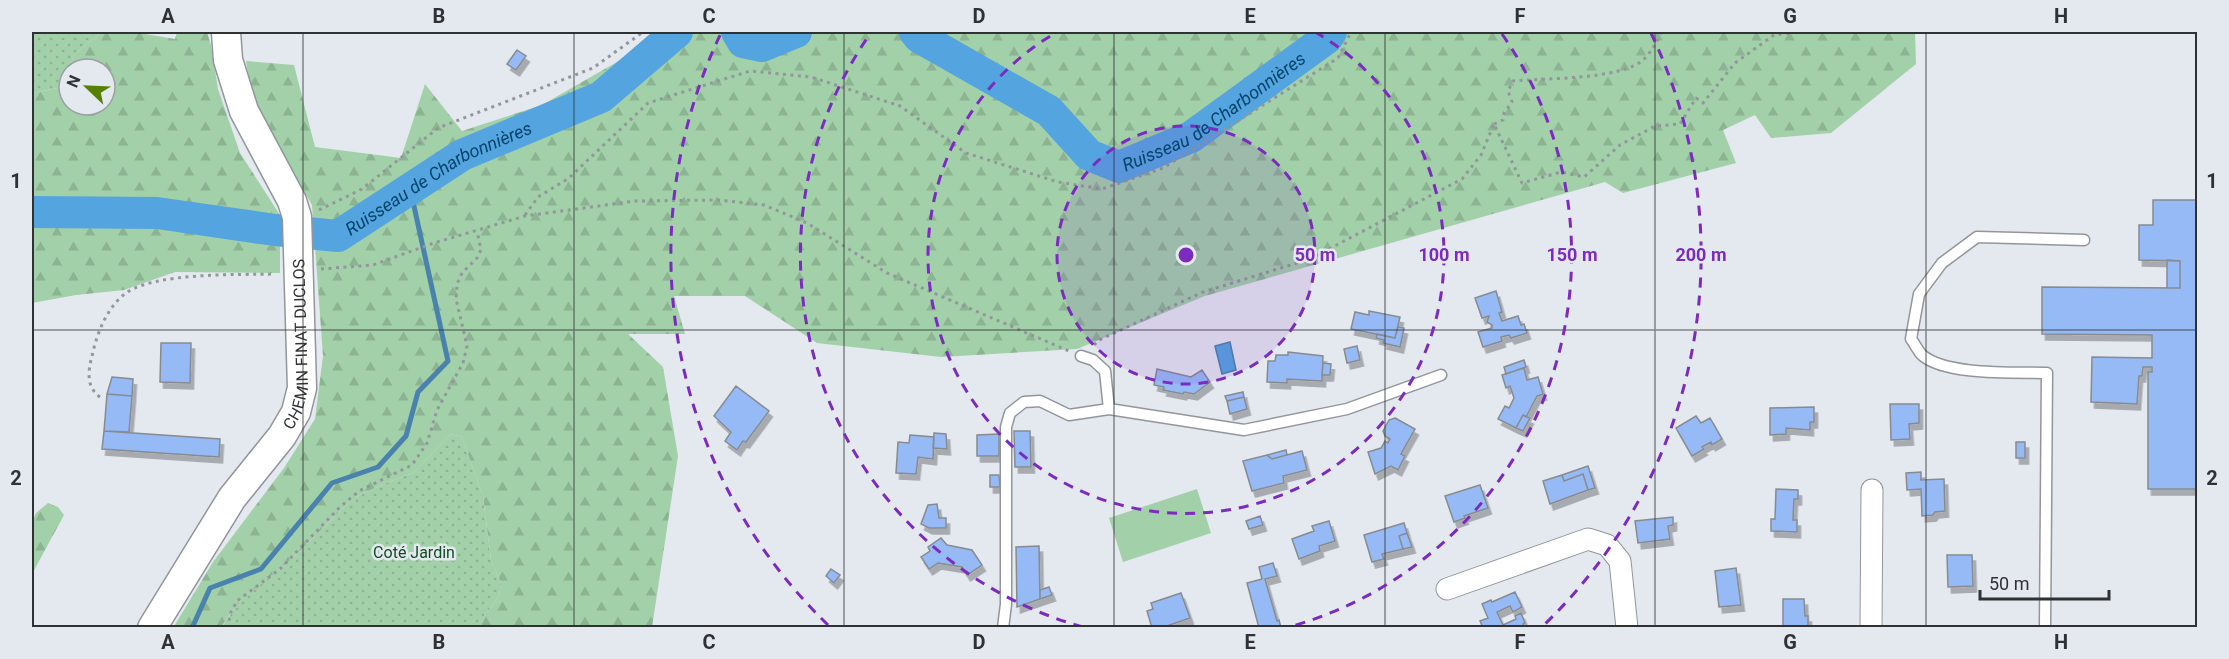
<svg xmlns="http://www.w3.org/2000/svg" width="2229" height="659" font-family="Roboto,sans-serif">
  <defs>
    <pattern id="grass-dots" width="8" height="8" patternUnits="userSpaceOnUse" patternTransform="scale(1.5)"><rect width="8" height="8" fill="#a2d0a9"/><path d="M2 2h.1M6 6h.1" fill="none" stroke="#8cb392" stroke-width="1.8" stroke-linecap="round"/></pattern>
    <pattern id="forest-firs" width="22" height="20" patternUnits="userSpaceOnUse" patternTransform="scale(1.5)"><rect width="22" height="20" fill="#a2d0a9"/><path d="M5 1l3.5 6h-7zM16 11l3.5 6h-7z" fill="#8cb392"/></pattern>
    <filter id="shadow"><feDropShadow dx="3.5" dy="6" stdDeviation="0" flood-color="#0004"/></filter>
  </defs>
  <rect width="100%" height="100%" fill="#e4e8ef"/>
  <path fill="url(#grass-dots)" d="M32,32H102L74,55L63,87L32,93Z
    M451,434L462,437L483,497L491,560L501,583L499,596L484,616L481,627L221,628L240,601L293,558L353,498L386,483L413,473Z"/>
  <path fill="url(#forest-firs)" d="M102,32H133L175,39L177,32H207L211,45L218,89L240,153L280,215V273L175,272L124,290L76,295L32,303V93L63,87L69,70V105H105V69H69L74,55Z
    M669,32H733L766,47L790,32H1915L1916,64L1831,133L1771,138L1755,115L1723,130L1736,163L1623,193L1605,182L1205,296L1077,349L941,357L817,343L745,296H674L685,334H628L663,367L678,456L652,627H481L484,616L499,596L501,583L491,560L483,497L462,437L451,434L413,473L386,483L353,498L293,558L240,601L221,627L173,628L213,562L284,468L315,419L323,356L312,205L281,152L251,92L246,61L294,65L315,147L401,158L425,84L462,131L542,105Z
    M48,503L58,507L64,515L32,574V522L36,513Z"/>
  <path fill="#a2d0a9" d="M1197,489L1211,533L1123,562L1109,518Z"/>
  <path fill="#54a4e0" stroke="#4982ac" stroke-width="1.5" d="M1230,342L1236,370L1222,374L1215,346Z"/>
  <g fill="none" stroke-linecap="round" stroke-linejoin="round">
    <path stroke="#4982ac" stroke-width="5" d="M192,628L210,588L261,569L332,483L378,467L406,436L418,392L448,361L410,188"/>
    <g stroke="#54a4e0" stroke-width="32">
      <path d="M737,32L743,42L762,46L796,32"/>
      <path id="s1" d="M915,32L919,37L1049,111L1089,155L1119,167L1191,137L1327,38L1331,32"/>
      <path id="s2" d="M32,212L157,213L275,230L338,236L462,155L601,97L677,32"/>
    </g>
  </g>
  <path fill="#96baf6" stroke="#878b91" stroke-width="1.5" filter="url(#shadow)" d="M517,50L526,56L516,70L507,64Z
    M2153,200H2198V489H2148V372H2152V367H2143L2142,376H2139L2137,404L2091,402L2092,357L2152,358V335L2042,334V287L2180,288V261L2139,260V225H2153Z
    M2167,260L2180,261V288H2167Z
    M1496,291L1502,312L1499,313L1502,321L1518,316L1521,325L1524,324L1527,333L1511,338L1509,335L1501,337L1502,341L1483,347L1478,332L1492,328V325L1487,322L1489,316L1482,318L1475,298Z
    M1369,311L1400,317L1395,338L1351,329L1355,312L1369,315Z
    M1398,327L1404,328L1400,347L1383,343L1384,340L1376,338L1377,334L1395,338Z
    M161,343H191L190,383L160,382Z
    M1357,346L1360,360L1347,363L1344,349Z
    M1288,352L1323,356L1322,381L1287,379V383L1267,382L1268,361H1275L1276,355H1288Z
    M1524,360L1526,367L1506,374L1504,367Z
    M1323,363L1331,364L1330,375H1322Z
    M1524,368L1527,380L1538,377L1543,394L1537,396L1526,417L1523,415L1516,428L1498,419L1505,406L1509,408L1514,398L1510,386L1506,388L1502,375Z
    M1157,369L1191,377L1202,370L1210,382L1194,394L1184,392L1183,394L1163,390L1164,387L1154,385Z
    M112,377L133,379L132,396L107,394Z
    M736,386L769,411L746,442L743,441L737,450L725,441L731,432L714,416Z
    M1243,392L1244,397L1227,401L1225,396Z
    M107,394L132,396L129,432L104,431Z
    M1244,397L1247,409L1230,414L1227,401Z
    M1890,404H1919V423L1909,424L1910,439L1891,440Z
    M1814,407V422H1810V430L1786,428V434L1770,435V408Z
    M1523,415L1530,418L1523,431L1516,428Z
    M1696,416L1701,423L1710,418L1722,439L1712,445L1711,442L1702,447L1704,449L1692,456L1676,428Z
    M1395,418L1415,429L1401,454L1405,456L1398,470L1391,466L1375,474L1368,452L1381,448L1385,441L1388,443L1390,439L1385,436L1383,431L1389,420Z
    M104,431L220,439L219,457L102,449Z
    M1014,431H1030L1031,467H1015Z
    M934,433L946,434L947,449L933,448Z
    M999,434V456H977V435Z
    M910,435L934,437L933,459L918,457L916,474L896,473L898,442L909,443Z
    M2016,442H2025V458H2016Z
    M1286,450L1287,455L1272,459L1267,455Z
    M1302,451L1307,470L1283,476L1284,483L1252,491L1243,461L1267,455L1272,459Z
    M1588,466L1595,488L1588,490L1583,474L1564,481L1562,475Z
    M1921,472V480L1944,479L1945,511L1935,512L1933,515L1922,516L1921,489L1907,490L1906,473Z
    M1583,474L1588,490L1550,504L1543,481L1562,475L1564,481Z
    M990,475H999L1000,487H990Z
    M1480,485L1488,508L1464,516L1465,518L1454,522L1445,496Z
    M1776,489L1798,490V499H1794L1793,520H1797V532L1771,531V519H1775Z
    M937,504L939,518H946V528H929L921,524L928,505Z
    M1260,516L1263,525L1249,529L1246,521Z
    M1673,517V525L1668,526L1670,539L1638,543L1635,521Z
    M1329,521L1335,541L1319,546L1320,551L1299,559L1292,539L1314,531L1312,526Z
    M1404,523L1407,533L1399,536L1403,549L1382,554L1384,559L1372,562L1364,535Z
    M1407,533L1412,547L1403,549L1399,536Z
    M941,538L947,545L972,550L982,565L967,575L962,567L938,563L929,569L921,557L930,551L928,547Z
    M1039,546L1040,599L1017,607L1016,547Z
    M1947,555H1972L1973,586L1948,587Z
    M1273,563L1277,576L1265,579L1277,621L1279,620L1281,628H1259L1247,583L1262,579L1259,567Z
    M1736,568L1741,605L1719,607L1715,571Z
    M831,569L840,575L834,583L826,576Z
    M1049,587L1052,595L1040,599V590Z
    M1515,592L1522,607L1513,612L1510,606L1497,612L1503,625L1516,619L1515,616L1521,613L1525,623L1523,624L1524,628H1483L1480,621L1488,618L1482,604L1491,600L1492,602Z
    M1181,593L1190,618L1161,628H1152L1147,611L1153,609L1151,603Z
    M1783,599H1804L1805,616H1808V628H1783Z"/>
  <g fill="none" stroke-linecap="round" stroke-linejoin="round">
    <g stroke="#92969c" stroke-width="13">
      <path id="lane" d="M1081,356L1093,360L1105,371L1109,409
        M1003,628L1006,604V427L1010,413L1024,402L1040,401L1069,415L1109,409L1244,430L1347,409L1441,375
        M2045,628L2047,373C2016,372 1946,376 1922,355C1918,351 1915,344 1911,339L1919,294L1942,263L1977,237L2084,240"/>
    </g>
    <g stroke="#92969c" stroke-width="23">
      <path id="street" d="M1447,589L1588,539L1607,545L1620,561L1627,628
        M1871,628L1872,490"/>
    </g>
    <g stroke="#92969c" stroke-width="31">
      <g id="secondary">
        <path id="s3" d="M152,628L232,498L282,436L296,412L302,388L297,217L292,201L244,111L228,60L226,32"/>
      </g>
    </g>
    <path stroke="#93969b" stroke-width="3" stroke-dasharray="3 4.5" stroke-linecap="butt" d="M1494,124L1503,120L1504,113L1512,102L1508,91L1513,81C1544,78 1623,80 1644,59C1652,51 1657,42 1661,32
      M319,210L362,189L438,128L593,68L643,32
      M525,215L538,197L569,178L648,103L750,71L811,77L900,106L966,153L1058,182L1102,189L1163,168L1338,58L1351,32
      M321,269L373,265L434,243L525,216L635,201L718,200L764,205L807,223L887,273L1069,351
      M1094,345L1099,340L1203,292L1310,259L1462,179L1481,155L1494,124L1522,183L1561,172L1584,177L1620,145L1655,126L1680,124L1696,98L1703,103L1735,63L1774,35L1798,32
      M100,397C86,387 88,371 92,356C97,333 107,307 126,293C156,272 239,275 275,274
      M227,628L231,612L237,601L280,569L339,508L359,491L412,465L427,443L437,410L463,363L467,346L456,299L457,284L462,273L477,258L481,250L477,231"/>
    <use href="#lane" stroke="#fff" stroke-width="10"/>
    <use href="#street" stroke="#fff" stroke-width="21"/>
    <use href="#secondary" stroke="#fff" stroke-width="28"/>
  </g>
  <path fill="none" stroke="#2f3133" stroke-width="1.5" stroke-opacity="0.55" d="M303,32V628M574,32V628M844,32V628M1114,32V628M1385,32V628M1655,32V628M1926,32V628M32,330H2198"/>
  <circle cx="1186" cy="255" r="129" fill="#7b2cbf" fill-opacity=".12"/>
  <g fill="none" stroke="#7b2cbf" stroke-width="3" stroke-dasharray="10 8">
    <circle cx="1186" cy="255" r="129"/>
    <path d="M1315 32A258 258 0 1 1 1057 32"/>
    <path d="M1083 627A386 386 0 0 1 870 34M1502 34A386 386 0 0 1 1289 627"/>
    <path d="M828 625A515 515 0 0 1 721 33M1651 33A515 515 0 0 1 1544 625"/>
  </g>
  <g text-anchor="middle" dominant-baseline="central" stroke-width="5" stroke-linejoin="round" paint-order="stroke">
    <g font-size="16" fill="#2f3133" stroke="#e4e8ef">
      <text stroke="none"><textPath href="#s3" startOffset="328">CHEMIN FINAT DUCLOS</textPath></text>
    </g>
    <g font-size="16" fill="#124b23" stroke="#e4e8ef">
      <text x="414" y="552">Coté Jardin</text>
    </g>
    <g font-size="18" font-style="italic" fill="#04456c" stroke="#e4e8ef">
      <text stroke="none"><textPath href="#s1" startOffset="358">Ruisseau de Charbonnières</textPath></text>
      <text stroke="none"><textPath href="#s2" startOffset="424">Ruisseau de Charbonnières</textPath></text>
    </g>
  </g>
  <circle cx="1186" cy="255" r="9" fill="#7b2cbf" stroke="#e4e8ef" stroke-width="3"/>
  <g font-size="18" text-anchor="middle" font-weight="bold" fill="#7b2cbf" stroke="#e4e8ef" stroke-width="5" stroke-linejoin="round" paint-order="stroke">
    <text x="1315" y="261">50 m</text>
    <text x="1444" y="261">100 m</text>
    <text x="1572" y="261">150 m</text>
    <text x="1701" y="261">200 m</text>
  </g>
  <rect width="2229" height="659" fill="none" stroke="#e4e8ef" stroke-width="66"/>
  <g transform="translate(87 87) rotate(293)"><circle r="28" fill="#e4e8ef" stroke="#9c9fa4" stroke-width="1.5"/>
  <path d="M0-4.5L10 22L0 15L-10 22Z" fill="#568002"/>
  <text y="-9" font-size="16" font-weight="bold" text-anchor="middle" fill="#2f3133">N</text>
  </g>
  <path d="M1980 590v9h129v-9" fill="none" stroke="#2f3133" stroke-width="3"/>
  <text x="1989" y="590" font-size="18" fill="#2f3133" stroke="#e4e8ef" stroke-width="4.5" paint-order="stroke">50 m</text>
  <rect x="33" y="33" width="2163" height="593" fill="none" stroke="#2f3133" stroke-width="2"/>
  <g font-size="20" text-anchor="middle" font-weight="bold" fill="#2f3133">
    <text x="168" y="23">A</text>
    <text x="439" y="23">B</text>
    <text x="709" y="23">C</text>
    <text x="979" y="23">D</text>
    <text x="1250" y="23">E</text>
    <text x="1520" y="23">F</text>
    <text x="1790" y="23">G</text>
    <text x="2061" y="23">H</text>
    <text x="16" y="188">1</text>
    <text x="2212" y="188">1</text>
    <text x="16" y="485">2</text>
    <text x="2212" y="485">2</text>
    <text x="168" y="649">A</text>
    <text x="439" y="649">B</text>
    <text x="709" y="649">C</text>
    <text x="979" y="649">D</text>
    <text x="1250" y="649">E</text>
    <text x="1520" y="649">F</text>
    <text x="1790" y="649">G</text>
    <text x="2061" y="649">H</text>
  </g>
</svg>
